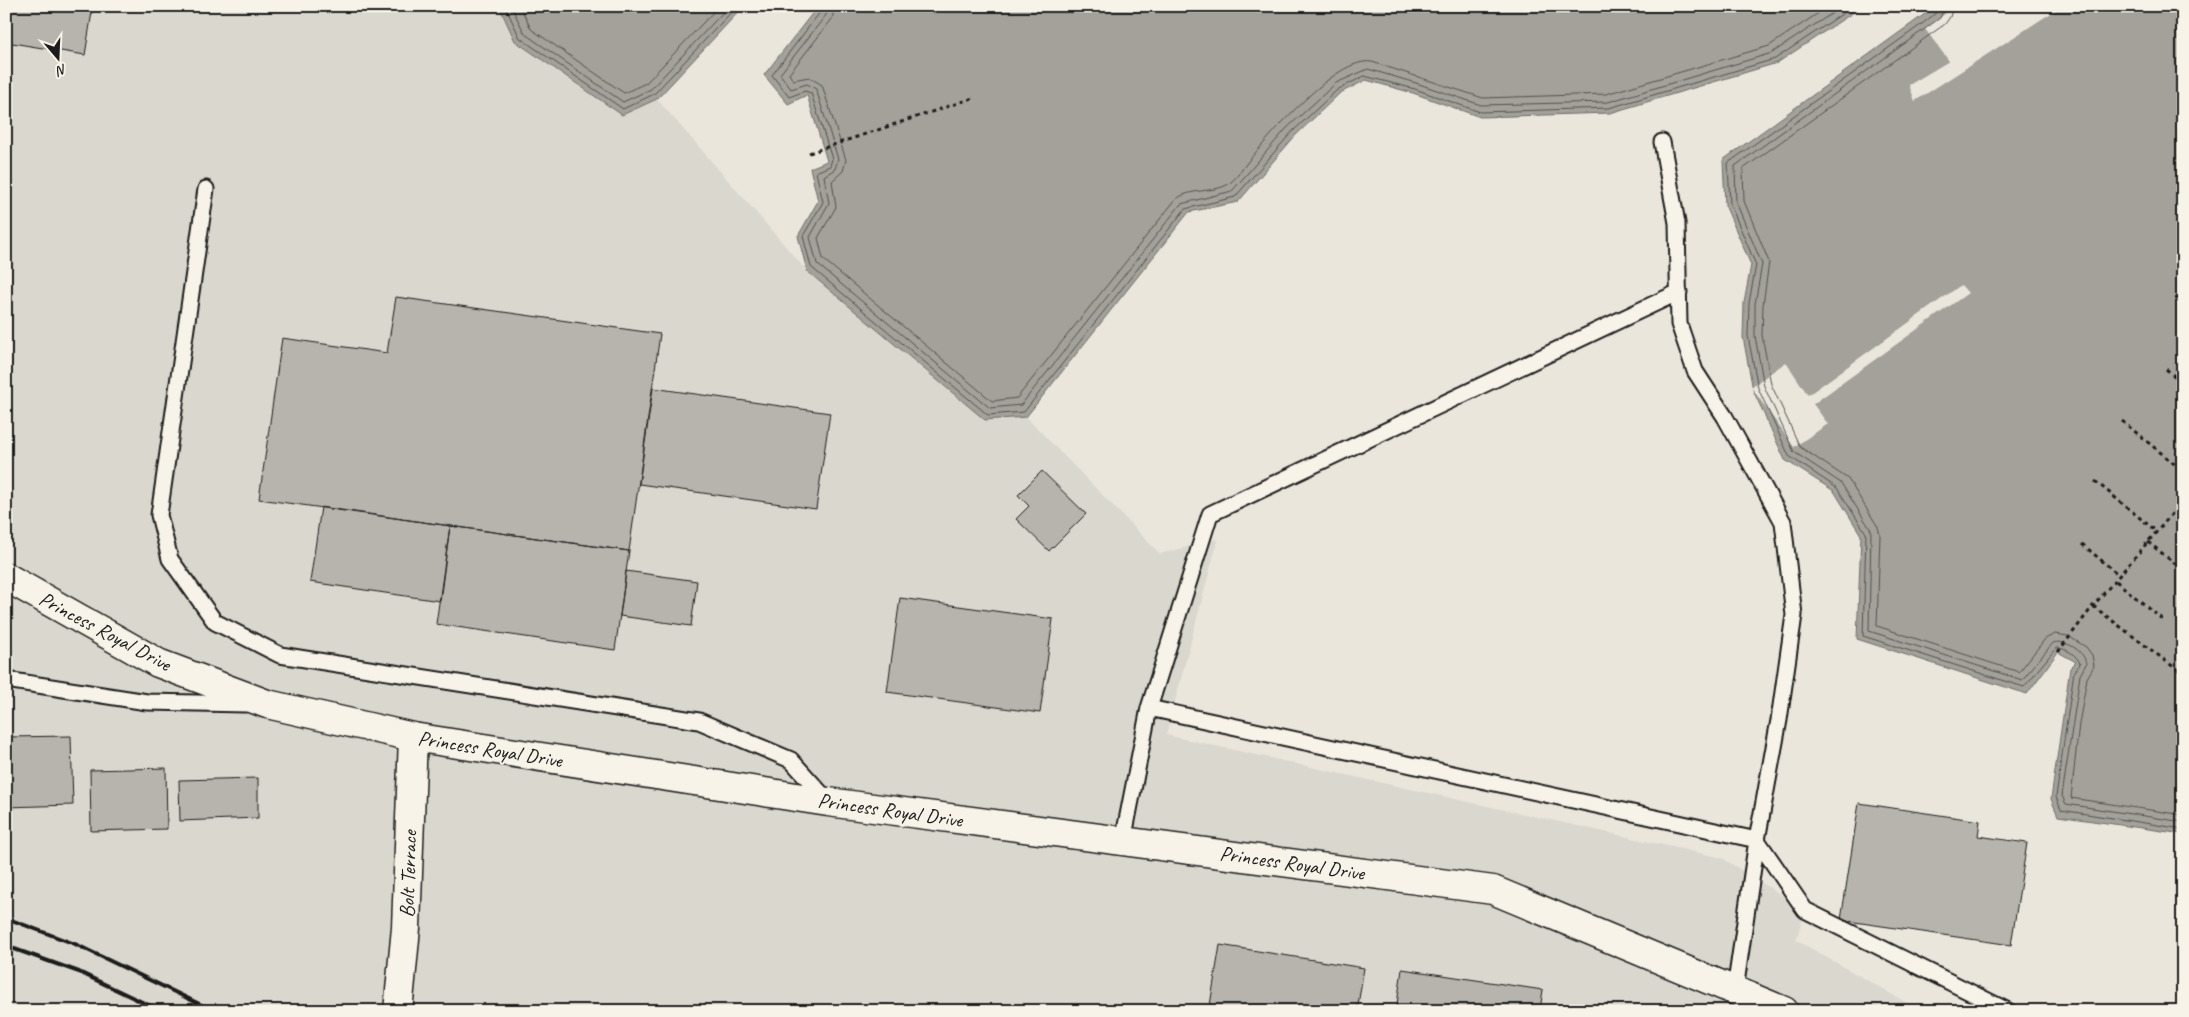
<svg xmlns="http://www.w3.org/2000/svg" width="2189" height="1017" font-family="Caveat,sans-serif">
  <rect width="100%" height="100%" fill="#eae6dc"/>
  <filter id="ink" filterUnits="userSpaceOnUse"><feTurbulence type="fractalNoise" baseFrequency=".02" numOctaves="2"/><feDisplacementMap in="SourceGraphic" scale="10" xChannelSelector="R" yChannelSelector="G"/><feConvolveMatrix kernelMatrix="1 2 1 2 8 2 1 2 1" color-interpolation-filters="sRGB"/></filter>
  <g filter="url(#ink)">
    <path fill="#dad7ce" d="M6,6H499L515,41L622,115L657,99L807,271L985,420L1026,417L1160,554L1218,539L1166,735L1722,858L1805,910L1796,940L1921,1011H24L6,1005Z"/>
    <path fill="#a3a19a" stroke="#6d6c68" d="M499,6H744L657,99L622,115L515,41Z
      M818,6H1863L1777,63L1610,113L1480,117L1413,93L1366,80L1340,93L1295,136L1238,202L1189,212L1026,417L985,420L807,271L798,236L818,201L810,168L827,161L807,95L788,104L764,75Z
      M1936,6H2183V834L2058,816L2051,799L2070,668L2076,662L2058,652L2027,694L1857,639L1861,535L1834,491L1785,460L1753,390L1743,337L1744,303L1751,265L1725,205L1723,160Z"/>
    <path fill="#eae6dc" d="M1955,6H2062L1915,101L1909,85L1949,61L1925,29Z
      M1961,285L1968,293L1813,404L1828,424L1794,447L1751,387L1786,362L1808,395Z"/>
    <g fill="none" stroke-linecap="round" stroke-linejoin="round">
      <path stroke="#52514e" stroke-width="1" d="M505,6L520,38L623,109L654,94L737,6
        M511,6L525,34L623,102L651,89L729,6
        M520,6L531,29L624,93L646,83L719,6
        M822,6L821,11L772,75L789,97L805,91L811,93L832,159L830,166L816,172L823,202L803,236L811,267L988,415L1024,412L1185,209L1235,197L1292,132L1337,90L1364,76L1415,89L1480,112L1609,108L1775,59L1854,6
        M828,6L826,15L780,74L791,89L807,84L816,89L838,159L835,169L824,176L829,203L810,237L817,264L990,408L1021,405L1181,204L1232,191L1287,128L1336,83L1368,69L1416,83L1481,105L1608,102L1772,53L1843,6
        M835,6L832,19L789,74L793,80L809,77L822,85L846,160L843,171L832,181L836,207L818,238L823,259L992,401L1017,398L1176,199C1191,188 1212,193 1227,185C1236,180 1244,166 1250,159C1272,134 1336,56 1372,62L1483,98L1606,94L1769,46L1829,6
        M1939,6L1937,12L1922,24L1728,163L1730,204L1756,265L1749,303L1748,336L1758,388L1789,456L1837,488L1866,533L1863,636L2024,687L2056,648C2064,647 2078,655 2080,664L2074,671L2056,797L2061,810L2183,829
        M1945,6L1940,18L1735,166L1736,202L1762,264L1755,304V336L1764,386L1794,452L1841,483L1871,530L1869,631L2022,680L2053,643C2065,639 2085,651 2086,664L2080,675L2062,796L2066,804L2183,822
        M1953,6L1950,17L1945,24L1743,169L1744,201L1769,262L1763,305L1762,335L1771,384L1800,447L1848,479L1878,527L1880,535L1877,626L2019,672L2045,639L2055,634L2068,636L2086,647L2092,655L2094,666L2087,678L2079,724L2071,798L2183,815"/>
    </g>
    <path fill="#b6b4ac" stroke="#1c1c1c" d="M6,6H93L85,55L6,42Z
      M396,297L660,334L629,551L259,499L282,338L387,353Z
      M653,388L830,413L816,509L639,484Z
      M1042,471L1086,514L1049,551L1016,519L1029,506L1018,495Z
      M321,507L450,526L440,601L310,582Z
      M450,526L629,551L615,650L436,624Z
      M626,571L697,581L691,626L620,616Z
      M900,598L1053,619L1040,713L887,692Z
      M71,736L73,805L6,807V737Z
      M166,768L167,829L91,831L90,770Z
      M258,778V818L180,821L179,780Z
      M1859,803L1980,821L1978,836L2027,843L2011,945L1841,920Z
      M1220,945L1364,968L1357,1011H1209Z
      M1402,969L1543,990L1540,1010L1547,1011H1396Z"/>
    <g fill="none" stroke-linecap="round" stroke-linejoin="round">
      <g stroke="#1c1c1c" stroke-width="19">
        <path id="service" d="M1662,142L1677,223L1679,324L1695,371L1725,417L1783,522L1794,615L1779,720L1757,840L1805,910L2008,1011
          M206,189L159,515L170,559L215,622L280,655L699,721L791,760L827,800
          M6,680L147,702L246,704
          M1149,708L1757,840L1735,990
          M1123,841L1149,708L1210,514L1679,292"/>
      </g>
      <g stroke="#1c1c1c" stroke-width="31">
        <path id="minor" d="M398,1011L406,928L413,737"/>
      </g>
      <g stroke="#1c1c1c" stroke-width="31">
        <path id="secondary" d="M6,577L158,663L267,704L413,737L828,802L1493,890L1784,1011"/>
      </g>
      <path stroke="#1c1c1c" stroke-width="3" stroke-dasharray="4 4" stroke-linecap="butt" d="M809,153L973,98
        M2166,369L2183,383
        M2122,421L2183,471
        M2095,481L2157,532
        M2148,542L2183,570
        M2082,544L2120,576
        M2116,581L2163,620
        M2093,606L2183,674
        M2058,652L2093,606L2183,501"/>
      <use href="#service" stroke="#f7f3e8" stroke-width="15"/>
      <use href="#minor" stroke="#f7f3e8" stroke-width="28"/>
      <use href="#secondary" stroke="#f7f3e8" stroke-width="28"/>
      <path stroke="#1c1c1c" stroke-width="4" d="M6,918L75,944L214,1011
        M6,946L79,972L161,1011"/>
    </g>
  </g>
  <g text-anchor="middle" dominant-baseline="central" stroke-width="4" stroke-linejoin="round" paint-order="stroke">
    <g font-size="21" fill="#1c1c1c" stroke="#f7f3e8">
      <text transform="translate(105 631) rotate(28)">Princess Royal Drive</text>
      <text transform="translate(490 749) rotate(9)">Princess Royal Drive</text>
      <text transform="translate(890 810) rotate(8)">Princess Royal Drive</text>
      <text transform="translate(1292 863) rotate(8)">Princess Royal Drive</text>
      <text transform="translate(408 874) rotate(-88)">Bolt Terrace</text>
    </g>
  </g>
  <rect width="2189" height="1017" fill="none" stroke="#f7f3e8" stroke-width="25"/>
  <rect x="12" y="12" width="2164" height="992" fill="none" stroke="#1c1c1c" stroke-width="2" filter="url(#ink)"/>
  <g transform="translate(58 58) rotate(161)" stroke="#f7f3e8" stroke-width="4" paint-order="stroke">
  <path d="M0-4L9 19L0 12L-9 19Z" fill="#1c1c1c"/>
  <text y="-8" font-size="14" font-weight="bold" text-anchor="middle" fill="#1c1c1c">N</text>
  </g>
</svg>
